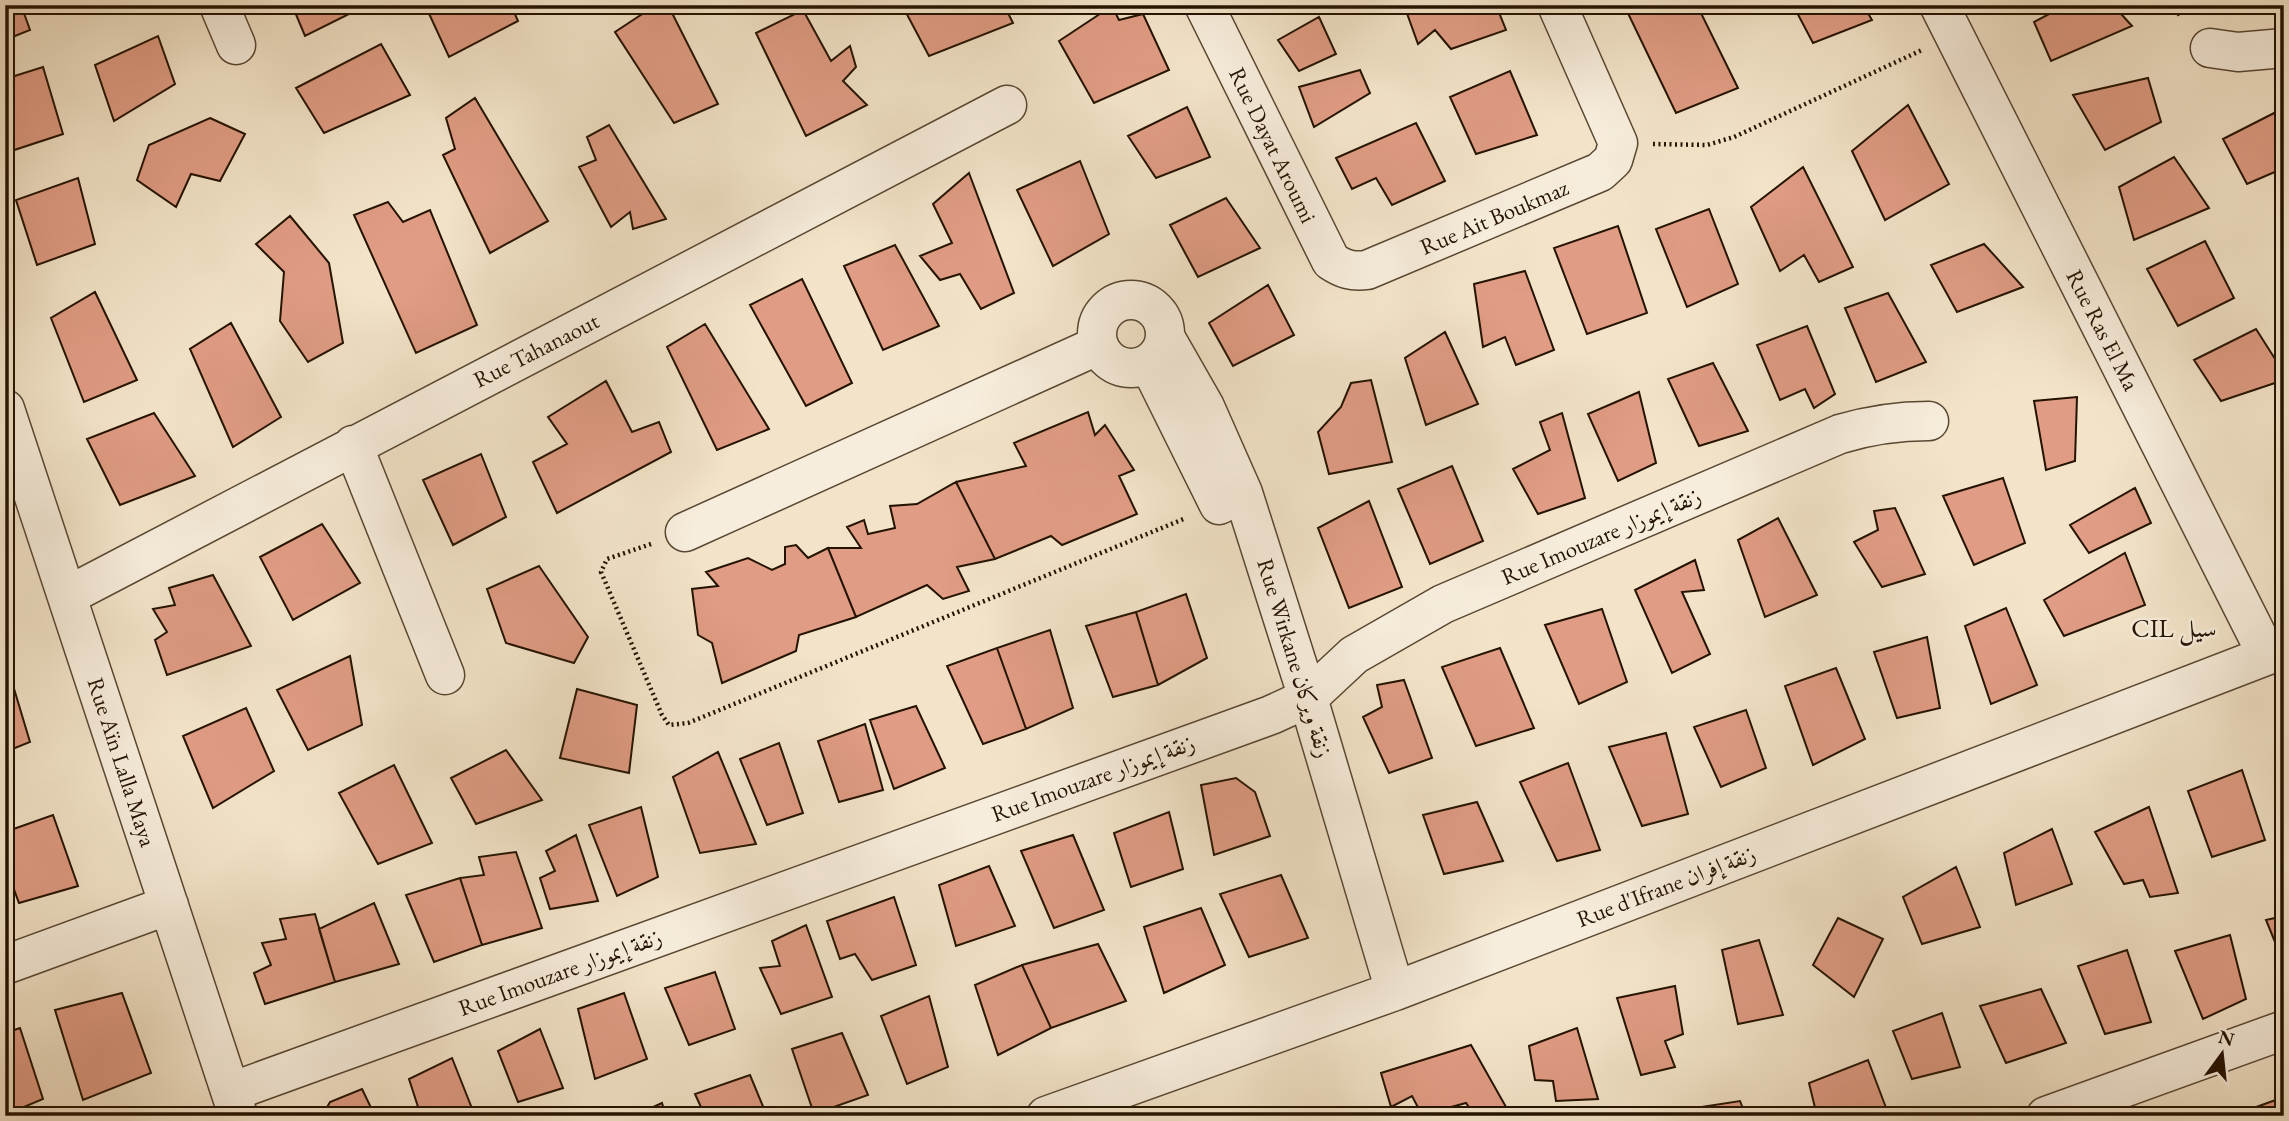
<svg xmlns="http://www.w3.org/2000/svg" width="2289" height="1121" font-family="'EB Garamond',Amiri,serif">
  <rect width="100%" height="100%" fill="#f3e4c9"/>
  <filter id="stains"><feTurbulence type="fractalNoise" baseFrequency=".00286" numOctaves="4"/><feColorMatrix values="0 0 0 0 .2 0 0 0 0 .09 0 0 0 0 .02 0 0 0 .5 -.17"/></filter>
  <radialGradient id="worn" r=".72"><stop offset=".6" stop-color="#630" stop-opacity="0"/><stop offset="1" stop-color="#630" stop-opacity=".3"/></radialGradient>
  <path fill="#e09c84" stroke="#241300" stroke-width="2" d="M5,5H21L30,30L5,40Z
    M292,5H367L305,36Z
    M425,5H511L518,21L449,57Z
    M656,5H668L718,104L674,123L615,32Z
    M902,5H1004L1013,23L929,56Z
    M1404,5H1496L1506,30L1451,49L1435,30L1418,44Z
    M1624,5H1697L1738,88L1676,113Z
    M1793,5H1863L1872,20L1813,43Z
    M2066,5H2113L2132,26L2051,61L2034,22Z
    M2173,5H2196L2178,15Z
    M1112,6L1119,20L1143,14L1169,70L1094,103L1059,41Z
    M803,10L831,61L850,46L856,67L843,81L867,105L806,136L756,33Z
    M1319,17L1336,54L1299,71L1278,40Z
    M158,36L175,84L114,121L95,65Z
    M381,44L410,95L324,133L296,88Z
    M43,67L63,134L5,153V79Z
    M1360,70L1370,93L1314,127L1299,87Z
    M1510,71L1537,135L1476,154L1450,97Z
    M2148,78L2161,122L2105,150L2073,95Z
    M475,98L548,221L490,253L443,155L455,149L446,118Z
    M1908,105L1949,184L1885,220L1852,151Z
    M1187,107L1210,157L1156,178L1128,136Z
    M2284,108V168L2247,184L2223,139Z
    M210,118L245,134L220,181L191,174L176,207L137,180L149,145Z
    M1416,123L1445,181L1392,205L1376,178L1352,189L1336,158Z
    M609,125L666,219L633,229L630,212L611,227L579,167L596,160L587,137Z
    M2174,157L2209,208L2134,240L2119,187Z
    M1080,161L1109,234L1053,266L1017,190Z
    M1803,167L1853,267L1819,282L1804,255L1780,271L1751,207Z
    M969,173L1014,293L981,309L960,274L940,280L920,256L952,243L933,204Z
    M78,178L95,244L37,265L16,200Z
    M1226,198L1260,248L1198,277L1170,225Z
    M388,202L403,222L430,210L477,325L416,353L354,215Z
    M1709,209L1738,284L1687,307L1656,229Z
    M290,216L329,263L343,343L308,362L280,321L284,272L256,244Z
    M1618,226L1647,313L1587,334L1554,248Z
    M2205,241L2234,298L2178,326L2147,269Z
    M1984,244L2023,287L1957,312L1931,265Z
    M895,245L939,326L883,350L844,266Z
    M1525,271L1554,350L1516,365L1505,337L1483,347L1474,284Z
    M802,279L852,383L806,406L750,305Z
    M1268,285L1294,335L1233,366L1209,323Z
    M95,292L137,380L84,402L51,318Z
    M1888,293L1926,362L1876,382L1845,308Z
    M231,323L281,417L233,447L190,349Z
    M705,324L769,429L717,450L667,347Z
    M1807,326L1835,394L1814,408L1805,389L1780,400L1757,345Z
    M2256,329L2284,373V380L2221,401L2194,360Z
    M1445,332L1478,404L1426,425L1405,358Z
    M1713,363L1748,431L1699,446L1668,379Z
    M1371,380L1392,462L1329,474L1318,432L1341,407L1351,383Z
    M606,381L632,432L659,422L671,452L557,513L533,462L567,444L548,417Z
    M1639,392L1656,463L1618,481L1588,414Z
    M2077,397L2075,461L2046,470L2034,401Z
    M1088,412L1095,435L1105,425L1134,470L1119,476L1137,514L1062,545L1051,536L995,559L956,482L1026,466L1014,443Z
    M154,413L195,476L120,505L87,439Z
    M1562,413L1585,498L1538,514L1513,469L1550,450L1540,422Z
    M481,454L506,517L453,545L423,480Z
    M1452,466L1483,541L1430,564L1398,489Z
    M2003,478L2025,543L1974,565L1943,496Z
    M956,482L995,559L957,567L969,591L943,599L927,585L856,617L828,548H861L847,527L864,520L868,534L895,528L890,506L917,504Z
    M2135,488L2151,523L2089,553L2070,525Z
    M1369,501L1402,587L1349,608L1318,528Z
    M1895,508L1925,574L1882,587L1854,542L1878,530L1874,511Z
    M1778,518L1817,595L1765,617L1738,540Z
    M322,524L360,583L293,620L260,557Z
    M796,545L808,558L828,548L856,617L799,635L796,651L722,683L712,643L698,635L692,589L718,586L706,572L748,558L772,570L785,564V547Z
    M2125,553L2145,605L2064,636L2044,600Z
    M1695,560L1704,590L1682,592L1710,654L1672,673L1635,590Z
    M539,566L588,637L574,663L506,643L487,589Z
    M213,575L251,646L167,675L155,640L167,632L153,609L175,605L169,588Z
    M1186,594L1207,658L1158,685L1136,612Z
    M2006,608L2037,685L1991,704L1965,626Z
    M1602,609L1627,682L1579,704L1545,625Z
    M1136,612L1158,685L1113,697L1086,626Z
    M1050,630L1073,708L1026,729L997,648Z
    M1927,637L1940,708L1897,718L1874,652Z
    M997,648L1026,729L983,744L947,666Z
    M1500,648L1534,728L1476,746L1442,667Z
    M350,656L362,725L308,750L277,690Z
    M1836,668L1865,739L1813,765L1785,686Z
    M1404,680L1432,758L1389,773L1363,717L1382,707L1377,685Z
    M12,682L30,742L5,752V685Z
    M577,689L637,705L629,773L560,758Z
    M916,706L945,768L894,789L870,720Z
    M246,708L274,771L213,808L183,736Z
    M1746,710L1766,768L1721,787L1694,727Z
    M865,724L883,790L839,802L818,741Z
    M1666,733L1688,814L1642,826L1609,747Z
    M779,743L803,813L767,825L740,759Z
    M506,750L542,800L476,824L451,778Z
    M718,752L756,844L700,853L673,777Z
    M1568,763L1600,850L1557,861L1520,782Z
    M394,765L432,843L378,864L339,793Z
    M2242,770L2265,840L2212,857L2188,791Z
    M1236,778L1255,792L1270,836L1214,855L1201,785Z
    M1477,802L1503,861L1444,874L1423,815Z
    M641,807L658,877L617,896L589,825Z
    M2149,807L2178,893L2150,897L2143,880L2124,884L2095,832Z
    M1169,812L1183,869L1131,887L1114,833Z
    M53,815L78,886L19,903L5,865V832Z
    M2052,829L2072,884L2016,905L2004,853Z
    M576,835L598,901L550,909L540,878L555,871L546,851Z
    M1073,835L1104,910L1054,928L1021,851Z
    M516,852L542,928L482,945L460,878L484,875L479,857Z
    M989,866L1015,926L956,946L939,885Z
    M1956,867L1980,927L1922,944L1903,897Z
    M1281,875L1308,938L1249,957L1220,894Z
    M460,878L482,945L434,962L406,895Z
    M894,897L916,965L872,980L855,954L840,959L827,921Z
    M374,903L399,964L335,982L319,929Z
    M1201,908L1225,965L1164,993L1144,927Z
    M315,914L335,982L265,1004L254,973L271,965L262,943L286,939L280,919Z
    M2284,916V964L2266,920Z
    M1838,918L1883,939L1854,997L1813,965Z
    M806,925L832,997L781,1014L760,968L780,966L772,941Z
    M2230,935L2246,999L2203,1019L2175,951Z
    M1759,940L1783,1015L1738,1024L1722,950Z
    M1098,944L1126,1001L1051,1028L1022,965Z
    M2127,950L2151,1022L2105,1034L2078,966Z
    M1022,965L1051,1028L998,1055L975,985Z
    M715,972L735,1029L689,1045L665,988Z
    M1675,986L1683,1034L1665,1041L1675,1067L1641,1075L1617,998Z
    M2041,989L2066,1043L2006,1063L1980,1006Z
    M122,993L151,1073L83,1100L55,1010Z
    M624,993L647,1059L595,1079L578,1009Z
    M929,996L948,1067L907,1084L881,1016Z
    M1942,1013L1960,1067L1912,1079L1893,1031Z
    M20,1028L43,1099L5,1115V1033Z
    M1577,1028L1598,1099L1556,1101L1553,1081L1535,1080L1529,1046Z
    M540,1029L563,1088L518,1102L498,1051Z
    M842,1033L868,1095L814,1114L792,1049Z
    M1471,1045L1510,1114L1506,1116H1475L1466,1103L1422,1115L1412,1096L1391,1107L1381,1073Z
    M452,1058L475,1116H421L409,1079Z
    M1868,1060L1888,1113L1878,1116H1817L1809,1083Z
    M750,1075L767,1116H705L695,1094Z
    M362,1089L375,1116H322L330,1102Z
    M2284,1097V1116H2234V1115Z
    M1740,1101L1746,1116H1704L1701,1107Z
    M662,1103L666,1116H634Z"/>
  <g fill="none" stroke-linecap="round" stroke-linejoin="round">
    <g stroke="#584732" stroke-width="41">
      <path id="minor" d="M219,5L236,45
        M1204,5L1331,261C1343,269 1352,272 1367,270L1600,172L1613,160L1618,143L1557,5
        M1939,5L2267,655
        M2210,48L2238,52L2284,48
        M1097 334a34 34 0 1 1 68 0a34 34 0 1 1-68 0Z
        M1165,337L1205,407L1243,493L1308,698L1395,991
        M1149,364L1219,505L1243,493
        M5,409L238,1115
        M353,445L445,675
        M685,532L1099,345
        M67,596L1007,105
        M5,965L169,905
        M231,1092L1271,715L1308,698L1354,655L1443,604L1840,434C1870,425 1898,421 1929,421
        M1046,1116L1395,991L2284,649
        M2046,1116L2284,1030"/>
    </g>
    <path stroke="#241300" stroke-width="4.5" stroke-dasharray="2 3.5" stroke-linecap="butt" d="M1653,144L1707,145L1734,137L1922,50
      M651,544L607,559L601,572L662,715L669,725L688,723L1186,518"/>
    <use href="#minor" stroke="#f7eddc" stroke-width="38"/>
  </g>
  <g text-anchor="middle" dominant-baseline="central" stroke-width="5" stroke-linejoin="round" paint-order="stroke">
    <g font-size="23" fill="#241300" stroke="#f7eddc">
      <text transform="translate(1273 145) rotate(64)">Rue Dayat Aroumi</text>
      <text transform="translate(1494 217) rotate(-23)">Rue Ait Boukmaz</text>
      <text transform="translate(2103 330) rotate(63)">Rue Ras El Ma</text>
      <text transform="translate(536 350) rotate(-27)">Rue Tahanaout</text>
      <text transform="translate(1601 536) rotate(-23)">Rue Imouzare زنقة إيموزار</text>
      <text transform="translate(1295 658) rotate(73)">Rue Wirkane زنقة ويركان</text>
      <text transform="translate(122 762) rotate(72)">Rue Aïn Lalla Maya</text>
      <text transform="translate(1093 778) rotate(-20)">Rue Imouzare زنقة إيموزار</text>
      <text transform="translate(1666 886) rotate(-21)">Rue d'Ifrane زنقة إفران</text>
      <text transform="translate(560 972) rotate(-20)">Rue Imouzare زنقة إيموزار</text>
    </g>
    <g font-size="26" fill="#241300" stroke="#f7eddc">
      <text x="2174" y="628">CIL سيل</text>
    </g>
  </g>
  <rect width="2289" height="1121" fill="none" stroke="#f3e4c9" stroke-width="28"/>
  <rect x="7" y="7" width="2275" height="1107" fill="none" stroke="#241300" stroke-width="3.5"/>
  <rect x="14" y="14" width="2261" height="1093" fill="none" stroke="#241300" stroke-width="2"/>
  <g transform="translate(2222 1054) rotate(15)" stroke="#f7eddc" stroke-width="5" paint-order="stroke">
  <path d="M0-5L12 26L0 18L-12 26Z" fill="#241300"/>
  <text y="-10" font-size="19" font-weight="bold" text-anchor="middle" fill="#241300">N</text>
  </g>
  <rect width="100%" height="100%" filter="url(#stains)"/>
  <rect width="100%" height="100%" fill="url(#worn)"/>
</svg>
